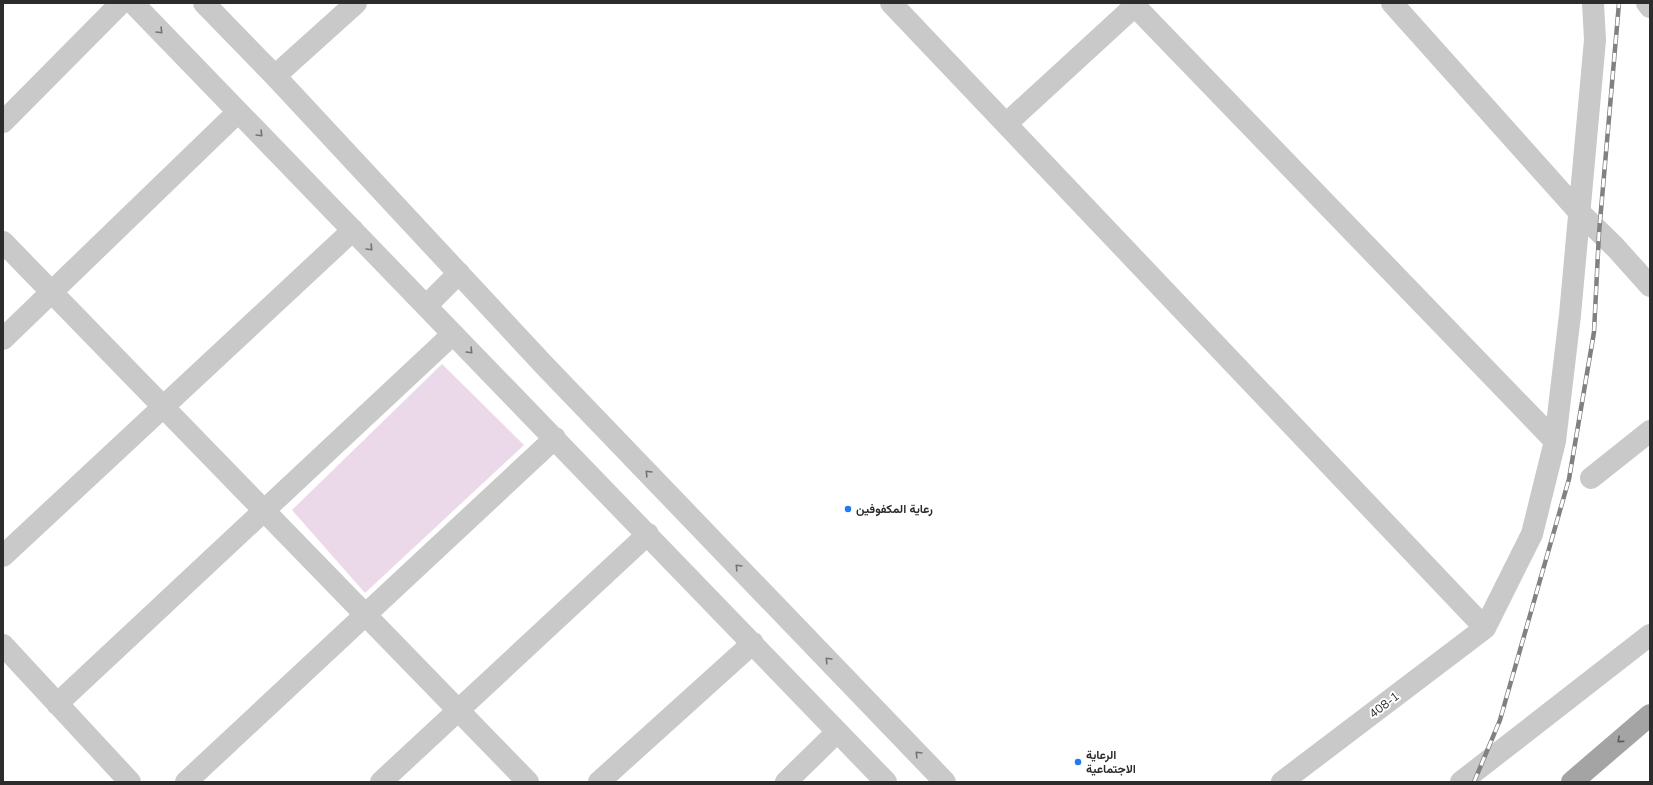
<svg xmlns="http://www.w3.org/2000/svg" width="1653" height="785" font-family="'Nunito Sans',Vazirmatn,sans-serif">
  <rect width="100%" height="100%" fill="#fff"/>
  <path fill="#ebd8e9" d="M442,364L524,445L365,593L292,510Z"/>
  <g fill="none" stroke-linecap="round" stroke-linejoin="round">
    <path stroke="#c9c9c9" stroke-width="22" d="M133,3L886,782
      M204,3L275,76L544,365L945,782
      M891,3L1485,628
      M1392,3L1579,212L1615,247L1650,286
      M1647,3L1650,7
      M1135,6L1555,441
      M275,76L356,3
      M3,122L121,3
      M1006,124L1138,3
      M3,242L528,782
      M426,306L459,273
      M3,339L238,112
      M1591,478L1650,431
      M3,556L353,230
      M3,645L130,782
      M57,704L453,334
      M186,782L555,438
      M381,782L648,534
      M599,782L753,643
      M786,782L837,732
      M1282,782L1485,628L1532,534L1555,441L1570,315L1595,40L1593,3
      M1461,782L1650,635"/>
    <path stroke="#a4a4a4" stroke-width="22" d="M1572,782L1650,715"/>
    <g stroke="#818181" stroke-width="4.5">
      <path id="rail" d="M1474,782L1500,720L1569,479L1594,332L1599,233L1619,3"/>
    </g>
    <use href="#rail" stroke="#fff" stroke-width="3" stroke-dasharray="9" stroke-linecap="butt"/>
  </g>
  <defs><path id="oneway-chevron" d="M-2-3.5L2.5 0L-2 3.5" fill="none" stroke-width="1.6" stroke-linecap="round" stroke-linejoin="round"/></defs>
  <g stroke="#737373">
    <use href="#oneway-chevron" transform="translate(160 31) rotate(46)"/>
    <use href="#oneway-chevron" transform="translate(260 134) rotate(46)"/>
    <use href="#oneway-chevron" transform="translate(370 248) rotate(46)"/>
    <use href="#oneway-chevron" transform="translate(470 351) rotate(46)"/>
    <use href="#oneway-chevron" transform="translate(648 473) rotate(-134)"/>
    <use href="#oneway-chevron" transform="translate(738 567) rotate(-134)"/>
    <use href="#oneway-chevron" transform="translate(828 660) rotate(-134)"/>
    <use href="#oneway-chevron" transform="translate(918 754) rotate(-134)"/>
  </g>
  <use stroke="#5c5c5c" href="#oneway-chevron" transform="translate(1620 740) rotate(139)"/>
  <g fill="#207af1" stroke="#fff" stroke-width="1.5">
    <circle cx="848" cy="509" r="4"/>
    <circle cx="1078" cy="762" r="4"/>
  </g>
  <g text-anchor="middle" dominant-baseline="central" stroke-width="4" stroke-linejoin="round" paint-order="stroke">
    <g font-size="12" font-weight="bold" fill="#2c2c2c" stroke="#fff" text-anchor="start">
      <text x="856" y="509">رعاية المكفوفين</text>
      <text x="1086" y="755">الرعاية<tspan x="1086" dy="14">الاجتماعية</tspan></text>
    </g>
    <g font-size="12" fill="#2c2c2c" stroke="#fff">
      <text transform="translate(1384 705) rotate(-37)">408-1</text>
    </g>
  </g>
  <rect width="1653" height="785" fill="none" stroke="#2c2c2c" stroke-width="8"/>
</svg>
